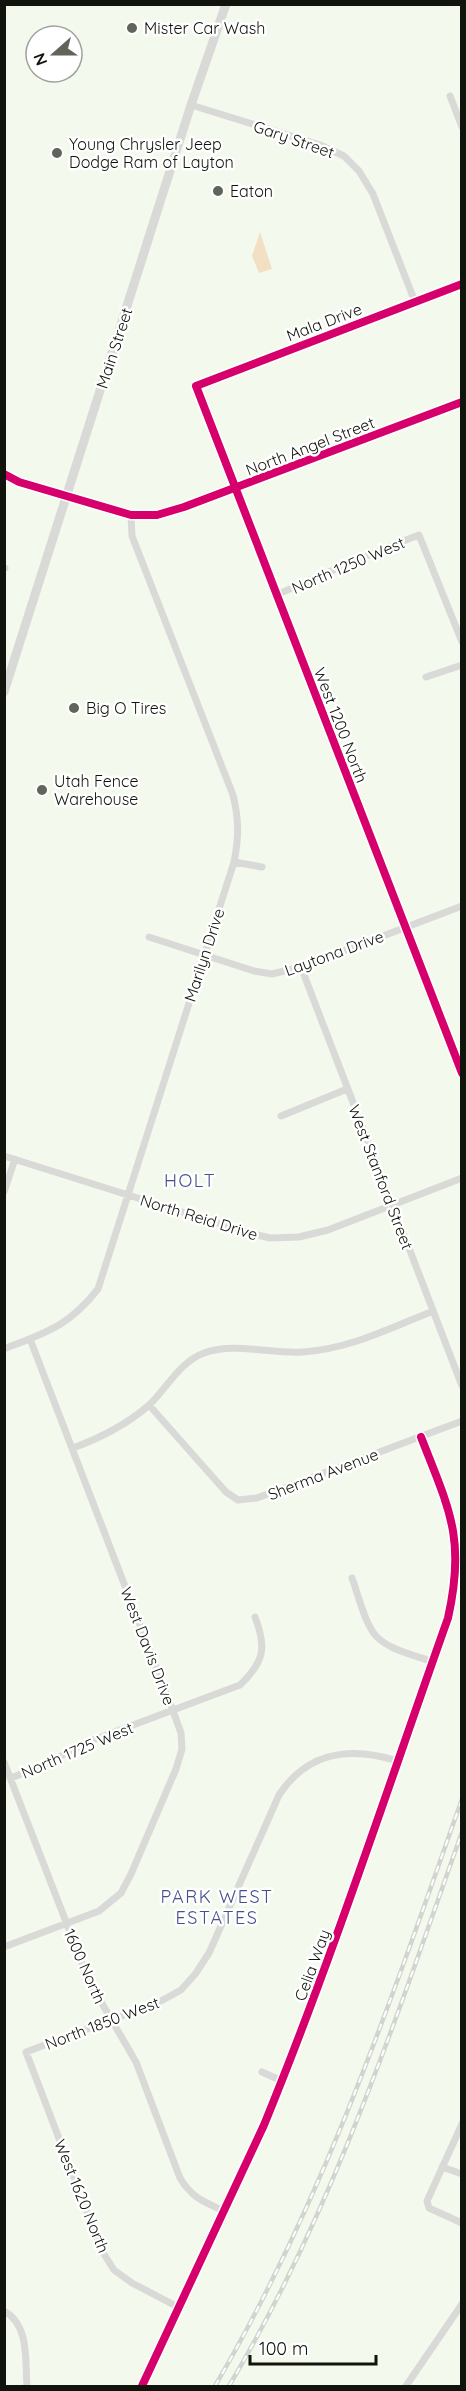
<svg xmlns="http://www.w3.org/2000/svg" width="466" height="2391" font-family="Quicksand,sans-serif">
  <rect width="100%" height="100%" fill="#f3f9ec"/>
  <path fill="#f3dfc3" d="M260,232L272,269L259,273L252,256Z"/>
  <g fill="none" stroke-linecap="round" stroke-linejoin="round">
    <path stroke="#d9dad7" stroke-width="7" d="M450,96L462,127
      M191,105L320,145L344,156L359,171L373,194L415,302
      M462,284L196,386L462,1073
      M4,568H5
      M276,595C324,574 371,553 419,535L462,642
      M426,677L462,665
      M234,862L262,867
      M149,937L254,971L272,974L301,967L462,906
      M301,967L462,1386
      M281,1116L347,1089
      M4,1156L249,1233L270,1238L299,1237L328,1230L462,1178
      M4,1192L15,1159
      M4,1349C47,1332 69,1326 98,1289L234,862C239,838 239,819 233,795L132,536L131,515
      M149,1405L226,1492L238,1500L257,1498L462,1421
      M73,1448C100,1438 126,1425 148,1406C166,1390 179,1362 204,1353C235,1342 270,1354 303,1352C349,1349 391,1328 433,1311
      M352,1578C358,1594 365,1624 376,1636C389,1650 415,1655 433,1662
      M4,1762L89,1981L136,2062L180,2178C192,2198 204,2202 224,2211
      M11,1778L46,1764L85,1743L240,1685C264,1662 267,1648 255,1617
      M4,1947L99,1911L121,1893L131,1874L176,1769L182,1749L181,1733L173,1711L30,1339
      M262,2072L282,2081
      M462,2124L427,2201L429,2208L462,2223
      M442,2167L462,2174
      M178,2307L132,2283L114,2270L102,2251L26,2052L159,2002L181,1990L196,1973L209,1953L279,1795C308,1751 350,1746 398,1761
      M4,2311C30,2325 25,2362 27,2386
      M142,2386L264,2125C332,1959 388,1787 448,1618C466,1538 449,1509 421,1437
      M406,2386L462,2304"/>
    <path stroke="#d9dad7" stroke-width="8" d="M4,474L19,482L131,515H157L184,507L462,402"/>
    <path stroke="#d9dad7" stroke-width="9" d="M4,692L191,105L226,4"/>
    <g stroke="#d2d4d0" stroke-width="4.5">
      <path id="rail" d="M215,2386C323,2202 391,2000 462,1799
        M229,2386C332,2213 395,2021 462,1832"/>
    </g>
    <use href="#rail" stroke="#fff" stroke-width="2" stroke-dasharray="7" stroke-linecap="butt"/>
    <g stroke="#fff" stroke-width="11">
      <path id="cycleway" d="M462,284L196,386L462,1073
        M4,474L19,482L131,515H157L184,507L462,402
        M142,2386L264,2125C332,1959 388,1787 448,1618C466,1538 449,1509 421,1437"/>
    </g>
    <use href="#cycleway" stroke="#d6006c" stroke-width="8"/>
  </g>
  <g fill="#60645a" stroke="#fff" stroke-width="2">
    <circle cx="132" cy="28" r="6"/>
    <circle cx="57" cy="153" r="6"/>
    <circle cx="218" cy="191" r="6"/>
    <circle cx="74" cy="708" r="6"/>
    <circle cx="42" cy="790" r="6"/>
  </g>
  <g text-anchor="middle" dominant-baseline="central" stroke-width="5" stroke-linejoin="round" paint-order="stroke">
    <g font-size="16" fill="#11140c" stroke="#fff" text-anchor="start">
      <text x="144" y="28">Mister Car Wash</text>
      <text x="69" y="144">Young Chrysler Jeep<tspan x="69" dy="18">Dodge Ram of Layton</tspan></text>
      <text x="230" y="191">Eaton</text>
      <text x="86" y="708">Big O Tires</text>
      <text x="54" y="781">Utah Fence<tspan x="54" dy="18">Warehouse</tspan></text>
    </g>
    <g font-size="16" fill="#11140c" stroke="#fff">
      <text transform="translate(294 139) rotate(19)">Gary Street</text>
      <text transform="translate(324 322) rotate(-21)">Mala Drive</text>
      <text transform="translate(114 348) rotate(-72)">Main Street</text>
      <text transform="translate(310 446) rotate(-21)">North Angel Street</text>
      <text transform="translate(348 565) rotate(-23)">North 1250 West</text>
      <text transform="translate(341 725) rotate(69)">West 1200 North</text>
      <text transform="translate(334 953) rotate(-20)">Laytona Drive</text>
      <text transform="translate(204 955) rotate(-72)">Marilyn Drive</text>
      <text transform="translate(381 1177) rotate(69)">West Stanford Street</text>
      <text transform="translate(199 1217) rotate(17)">North Reid Drive</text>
      <text transform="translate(323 1474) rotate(-21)">Sherma Avenue</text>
      <text transform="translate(148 1646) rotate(69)">West Davis Drive</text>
      <text transform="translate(77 1750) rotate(-23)">North 1725 West</text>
      <text transform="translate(312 1965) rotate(-70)">Celia Way</text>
      <text transform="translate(85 1966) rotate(66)">1600 North</text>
      <text transform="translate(102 2023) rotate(-21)">North 1850 West</text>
      <text transform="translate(82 2196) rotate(68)">West 1620 North</text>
    </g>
    <g font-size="18" letter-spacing="1.5" fill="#47508e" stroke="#fff">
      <text x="190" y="1180">HOLT</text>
      <text x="217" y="1896">PARK WEST<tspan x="217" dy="21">ESTATES</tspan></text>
    </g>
  </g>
  <rect width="466" height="2391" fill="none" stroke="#11140c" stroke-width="12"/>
  <g transform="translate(54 54) rotate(249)"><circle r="28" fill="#ffffff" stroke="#a0a19e" stroke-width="1.5"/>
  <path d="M0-4.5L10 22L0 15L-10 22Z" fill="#60645a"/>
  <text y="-9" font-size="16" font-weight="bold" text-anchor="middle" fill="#11140c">N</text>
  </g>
  <path d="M250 2355v9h126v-9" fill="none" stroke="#11140c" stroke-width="3"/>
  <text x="259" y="2355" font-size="18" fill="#11140c" stroke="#ffffff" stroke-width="4.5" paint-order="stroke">100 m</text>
</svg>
